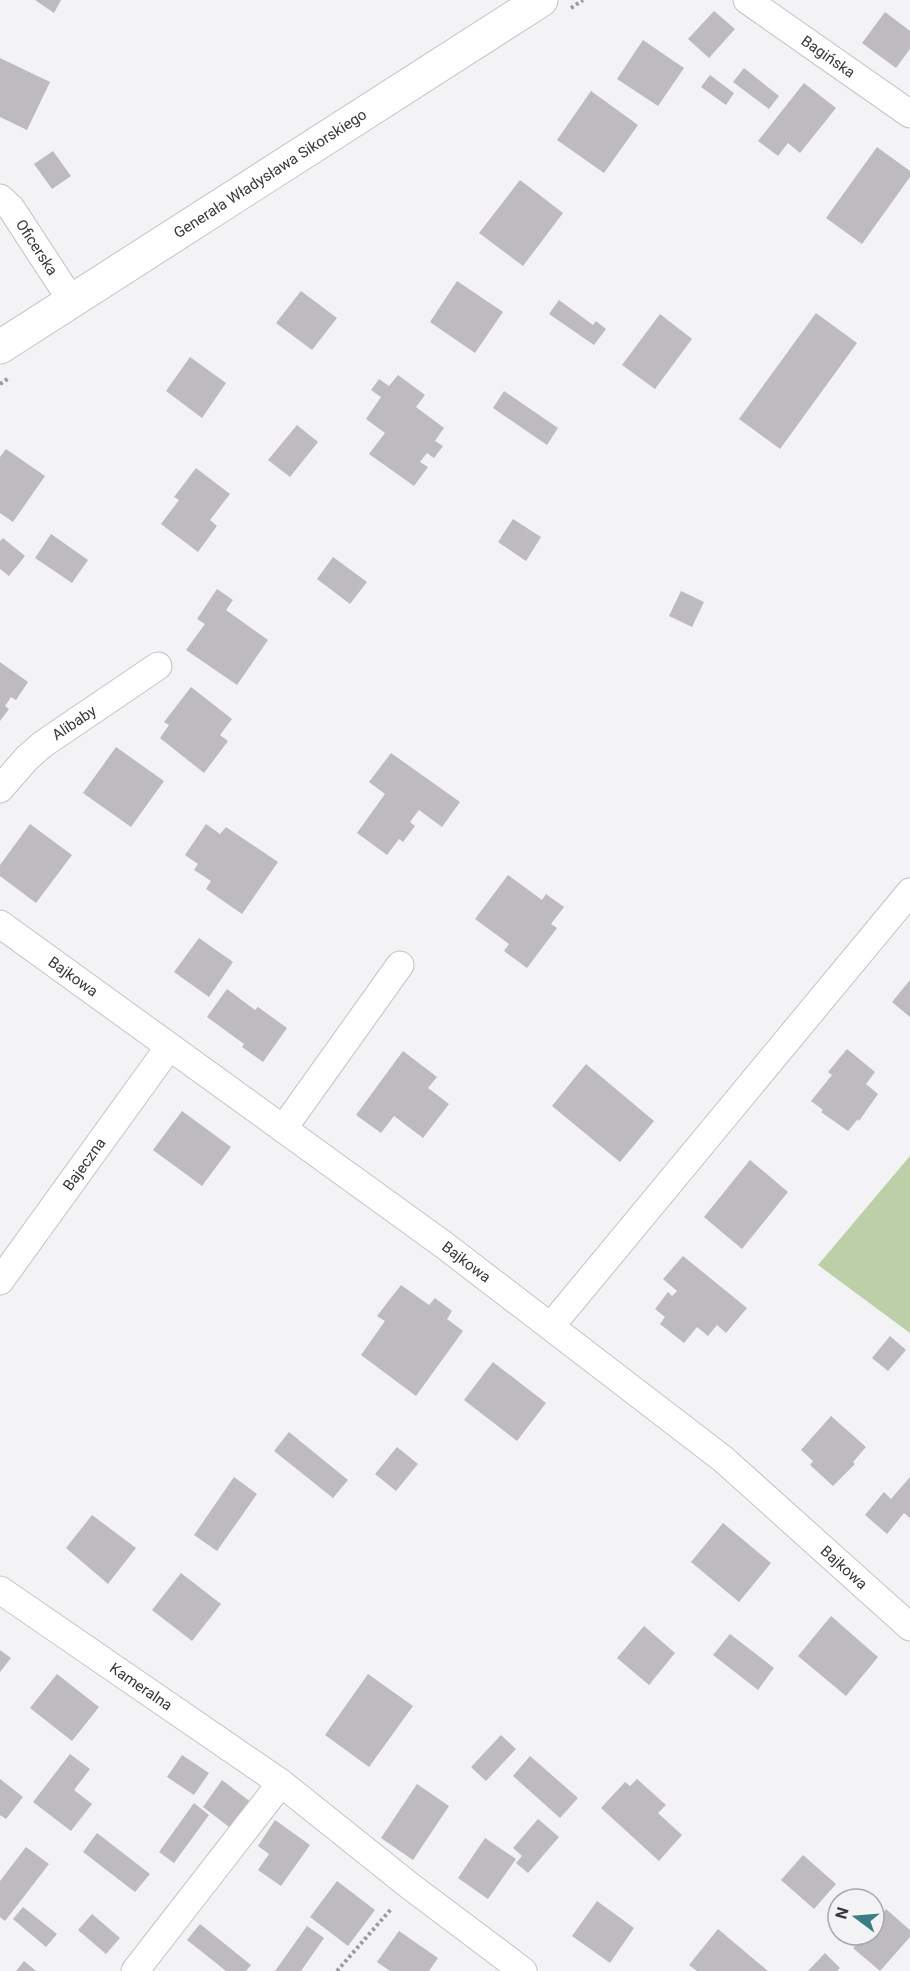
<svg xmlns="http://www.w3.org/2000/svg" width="910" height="1971" font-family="Roboto,sans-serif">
  <rect width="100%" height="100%" fill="#f3f2f5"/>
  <path fill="#bccfa7" d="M910,1156V1333L818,1265Z"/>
  <path fill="#bdbbbe" d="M35,0H61L54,13Z
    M714,11L735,29L709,58L688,39Z
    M885,12L910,31V49L896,68L862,43Z
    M643,40L684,68L658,106L617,79Z
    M0,58L50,82L27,130L0,117Z
    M744,68L779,96L769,109L733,82Z
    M710,75L734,93L726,105L701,87Z
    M804,83L836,108L800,153L788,143L778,156L758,141Z
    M591,91L638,125L604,173L557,140Z
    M877,147L910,171V177L862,244L826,218Z
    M53,151L71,176L52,189L34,164Z
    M520,180L563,213L523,266L479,233Z
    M457,281L503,312L475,353L430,322Z
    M301,291L337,318L312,350L276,323Z
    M559,300L593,325L596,321L606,329L594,345L549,314Z
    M816,313L857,343L780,449L739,419Z
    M660,314L692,339L655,389L622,365Z
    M190,357L226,383L202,418L166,391Z
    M398,375L425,395L416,407L444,428L435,441L443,446L434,458L427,453L420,462L428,467L414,486L369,454L385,433L366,419L381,397L371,390L379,379L389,386Z
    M504,391L558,428L547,445L493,408Z
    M297,425L318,442L290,477L268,460Z
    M6,449L45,476L13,522L0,513V457Z
    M196,468L230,494L210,520L217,526L198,552L161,524L179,500L174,497Z
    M513,519L541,537L526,561L498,542Z
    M51,534L88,560L72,583L35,558Z
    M3,538L25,556L9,576L0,569V541Z
    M333,557L367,582L350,604L317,579Z
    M217,589L233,600L226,610L268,640L237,685L186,650L205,624L197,619Z
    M681,591L704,602L692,627L669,616Z
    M0,662L28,682L16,700L11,697L5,706L9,709L0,721Z
    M191,687L232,719L220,735L228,741L204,773L160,738L169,725L164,722Z
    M116,747L164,781L131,827L83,793Z
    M391,753L460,802L442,827L419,810L410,822L415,826L403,842L399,839L387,855L357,833L385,794L369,782Z
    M30,824L72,855L36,903L0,876V865Z
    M206,824L220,834L226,827L278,862L242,914L206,889L211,881L194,870L198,864L185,855Z
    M508,875L542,900L546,894L564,907L551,924L557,928L527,968L504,951L509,944L475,919Z
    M199,938L233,962L209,997L174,972Z
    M910,980V1017L892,1002Z
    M227,989L255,1010L258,1007L287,1028L263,1062L242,1047L244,1044L207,1017Z
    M847,1049L875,1072L866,1084L878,1094L859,1121L858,1119L848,1131L821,1112L823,1110L811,1101L832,1075L828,1072Z
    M403,1051L437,1077L428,1088L449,1104L423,1138L394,1116L381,1133L356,1115Z
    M586,1064L654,1121L620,1162L552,1106Z
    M182,1111L231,1147L202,1186L153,1150Z
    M750,1160L788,1192L742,1249L704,1217Z
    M683,1256L747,1308L726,1333L717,1325L708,1336L697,1327L684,1343L660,1324L665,1317L655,1309L668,1292L672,1296L677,1291L663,1279Z
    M401,1285L429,1305L435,1298L452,1311L447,1319L463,1331L416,1396L361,1355L385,1321L377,1316Z
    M890,1336L906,1350L888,1371L872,1358Z
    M493,1362L546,1403L517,1441L464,1400Z
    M831,1416L866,1447L853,1462L855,1464L833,1486L810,1465L813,1461L801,1450Z
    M289,1432L348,1480L333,1498L274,1451Z
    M397,1447L418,1464L396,1491L375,1474Z
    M234,1477L257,1494L217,1551L194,1535Z
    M910,1477V1518L904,1513L887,1534L865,1515L884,1492L891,1499Z
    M92,1515L136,1548L108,1584L66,1548Z
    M723,1523L771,1563L739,1602L691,1562Z
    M181,1573L221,1604L192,1641L152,1610Z
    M831,1616L878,1657L846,1696L798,1656Z
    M644,1626L675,1653L649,1685L617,1658Z
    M730,1634L774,1668L758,1690L713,1655Z
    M0,1650L11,1658L0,1672Z
    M57,1674L99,1707L72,1741L30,1708Z
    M368,1674L413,1706L369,1767L325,1735Z
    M501,1735L516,1749L486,1781L471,1767Z
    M70,1754L90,1769L74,1790L92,1804L71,1831L33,1802Z
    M182,1755L209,1773L194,1795L167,1777Z
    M530,1756L578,1798L560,1818L513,1776Z
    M0,1779L23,1797L6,1819L0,1815Z
    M637,1779L666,1805L658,1813L682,1835L659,1861L601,1808L625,1782L630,1786Z
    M222,1780L252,1803L233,1830L203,1807Z
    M417,1784L449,1806L413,1860L381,1838Z
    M194,1803L209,1815L174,1863L159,1852Z
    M538,1819L559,1837L528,1873L516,1863L522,1856L513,1848Z
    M275,1820L310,1845L281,1886L258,1870L269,1854L258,1846Z
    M97,1833L150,1874L135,1892L83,1852Z
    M485,1838L516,1859L488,1899L458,1878Z
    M26,1847L49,1864L5,1921L0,1917V1881Z
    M803,1855L836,1884L814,1909L781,1880Z
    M337,1881L375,1910L348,1946L310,1917Z
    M597,1901L634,1928L610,1963L572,1936Z
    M23,1907L57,1934L46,1947L13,1919Z
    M886,1909L910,1930V1937L880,1971L853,1948L864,1935H874V1923Z
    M92,1914L120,1938L106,1954L78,1930Z
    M200,1924L251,1965L246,1971H226L187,1940Z
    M307,1926L324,1938L301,1971H275Z
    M718,1929L768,1971H697L689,1965Z
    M399,1931L438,1958L429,1971H390L377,1962Z
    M825,1953L840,1968L837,1971H808Z
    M24,1961L36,1971H16Z"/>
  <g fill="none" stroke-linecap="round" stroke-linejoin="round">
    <g stroke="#c4c3c5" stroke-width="29">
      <g id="minor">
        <path id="s1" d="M747,0L910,114"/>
        <path id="s2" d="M0,198L11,208L71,300"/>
        <path id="s3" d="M0,789L27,758L43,744L158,666"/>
        <path id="s4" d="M0,924L444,1245L723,1459L910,1627"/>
        <path d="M283,1129L400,965"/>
        <path id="s5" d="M0,1281L169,1047"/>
        <path d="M551,1326L910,892"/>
        <path id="s6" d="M0,1590L281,1783L410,1886L523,1971"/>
        <path d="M135,1971L281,1783"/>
      </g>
    </g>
    <g stroke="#c4c3c5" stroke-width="35">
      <g id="tertiary">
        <path id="s7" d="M0,347L541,0"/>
      </g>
    </g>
    <path stroke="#9b9a9c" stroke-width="4" stroke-dasharray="3 3" stroke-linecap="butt" d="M571,8L583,0
      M0,384L9,378
      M337,1971L392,1908"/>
    <use href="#minor" stroke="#fff" stroke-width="27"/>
    <use href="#tertiary" stroke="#fff" stroke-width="33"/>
  </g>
  <g text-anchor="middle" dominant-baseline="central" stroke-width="5" stroke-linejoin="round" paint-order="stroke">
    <g font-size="15" fill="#393839" stroke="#f3f2f5">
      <text stroke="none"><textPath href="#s1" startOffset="99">Bagińska</textPath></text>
      <text stroke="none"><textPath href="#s7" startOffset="321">Generała Władysława Sikorskiego</textPath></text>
      <text stroke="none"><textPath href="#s2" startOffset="62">Oficerska</textPath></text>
      <text stroke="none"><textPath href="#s3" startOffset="100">Alibaby</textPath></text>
      <text stroke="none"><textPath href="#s4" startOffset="90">Bajkowa</textPath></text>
      <text stroke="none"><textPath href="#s5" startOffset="144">Bajeczna</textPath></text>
      <text stroke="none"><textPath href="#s4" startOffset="576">Bajkowa</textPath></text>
      <text stroke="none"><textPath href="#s4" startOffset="1062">Bajkowa</textPath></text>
      <text stroke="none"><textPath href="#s6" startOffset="171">Kameralna</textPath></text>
    </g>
  </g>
  <g transform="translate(856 1917) rotate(286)"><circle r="28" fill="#f3f2f5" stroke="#a9a8aa" stroke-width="1.5"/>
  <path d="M0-4.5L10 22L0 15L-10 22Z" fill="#377f84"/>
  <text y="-9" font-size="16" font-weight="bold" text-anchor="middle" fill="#393839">N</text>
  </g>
</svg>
